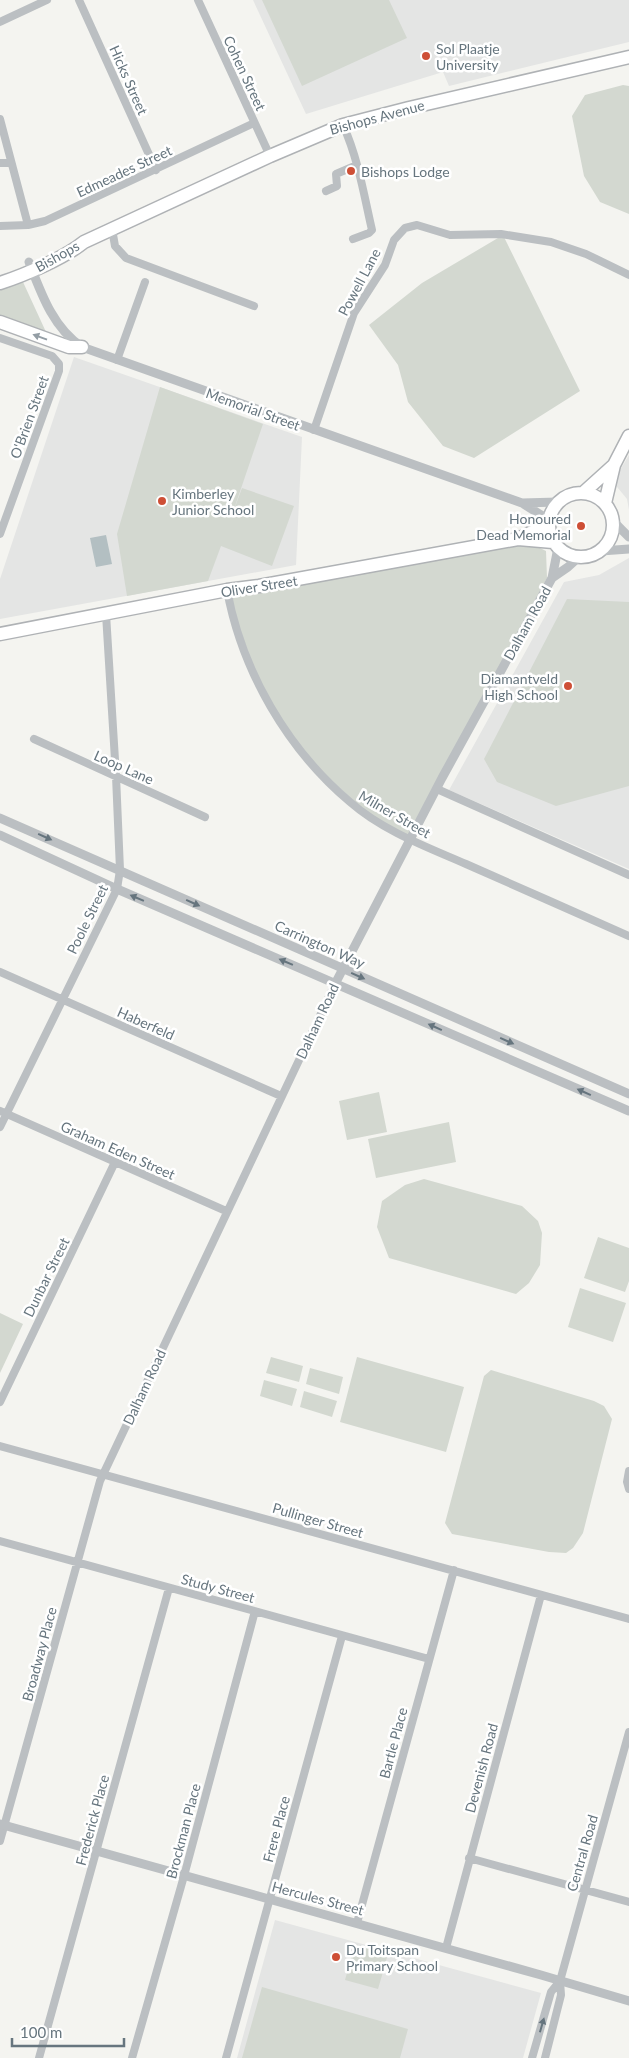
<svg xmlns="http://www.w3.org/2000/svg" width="629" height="2058" font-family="Lato,sans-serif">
  <rect width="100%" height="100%" fill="#f4f4f0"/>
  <path fill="#e4e5e4" d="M253,0H629V42L449,86L443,72L306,114Z
    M74,357L302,437L296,565L0,619V579Z
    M629,455V510L627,499L613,482Z
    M629,558V869L449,790L564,582L599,575Z
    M275,1920L541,1993L523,2058H237Z"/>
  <path fill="#d3d8d0" d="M262,0H389L407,38L302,86Z
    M623,85L629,86V214L600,202L584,176L572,116L585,95Z
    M503,235L580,391L474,458L443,446L408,402L398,365L369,325L422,283Z
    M16,280L23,282L46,332L0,316V285Z
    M160,387L263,424L232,515L242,488L294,506L272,566L221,546L208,581L127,596L117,534Z
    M526,541L546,551L547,578L410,839L376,821L302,754L261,690L229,597Z
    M567,599L629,602V786L556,806L497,782L484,759Z
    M379,1092L387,1132L347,1140L339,1101Z
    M449,1122L456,1162L376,1178L368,1139Z
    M424,1179L522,1206L538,1221L542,1233L540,1265L529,1283L516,1294L389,1258L377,1227L382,1201L405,1185Z
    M598,1237L629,1248V1281L625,1292L584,1278Z
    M580,1288L626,1303L613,1342L568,1327Z
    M0,1313L23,1324L0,1373Z
    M271,1357L303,1366L299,1382L266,1373Z
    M357,1357L464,1387L446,1452L340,1422Z
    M310,1368L343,1377L339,1394L306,1384Z
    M491,1370L594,1401L604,1406L612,1419L583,1533L573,1548L566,1553L549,1552L452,1534L445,1523L484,1376Z
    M264,1380L297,1389L292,1406L260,1396Z
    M304,1391L337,1401L332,1417L300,1407Z
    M355,1944L388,1954L383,1971L350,1961Z
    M350,1962L383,1972L378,1989L345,1980Z
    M262,1987L408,2029L400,2058H242Z"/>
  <path fill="#b3bfc2" d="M106,535L112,564L96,567L90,538Z"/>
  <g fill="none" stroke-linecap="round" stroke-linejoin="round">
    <g stroke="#afb2b5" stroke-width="15">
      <path id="trunk" d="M0,283C25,275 64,258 84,242L270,156L343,125L409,108L629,57
        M0,322L69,347H82
        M549 525a32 32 0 1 1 64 0a32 32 0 1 1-64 0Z
        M583,493L614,465L629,436
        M605,503L614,465
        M518,539L549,524
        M0,634L227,590L259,586L518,539L553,542"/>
    </g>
    <path stroke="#bbbfc2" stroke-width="8" d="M79,0L156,170
      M198,0L270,156
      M0,22L47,0
      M0,119L28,225
      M343,125C358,158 364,195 372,230L369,233L353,239
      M0,163H11
      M326,191L337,186L336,174L357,165
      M0,226L28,225L45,221L254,123
      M112,229L115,246L126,258L254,306
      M0,338L52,356L59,364V371L0,534
      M117,360L145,282
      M314,430L354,313L385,265L394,240L405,228L417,225L450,235L501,234L551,242L586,254L629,275
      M227,590C242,671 287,749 350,802C383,831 427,847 466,864C520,888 575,912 629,936
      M34,739L205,817
      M437,789L629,875
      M0,972L281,1096
      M0,1111L226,1211
      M0,1127L117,889L120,870L116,776L106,614
      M0,1402L115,1162
      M0,1446L629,1619
      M629,1471L627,1482L629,1489
      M0,1541L429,1659
      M0,1841L100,1481L335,984
      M469,1858L629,1902
      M357,1923L454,1570
      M446,1948L541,1595
      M39,2058L169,1588
      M132,2058L184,1876L255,1611
      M226,2058L342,1636
      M532,2058L551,1992L560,1981L629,1732
      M545,2058L561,1995L560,1981"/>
    <path stroke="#bbbfc2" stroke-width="9" d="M29,262C41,293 53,328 82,347L522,503L549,520
      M522,503L558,502
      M613,521L629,537
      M601,551L629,549
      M552,578L568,567L578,558
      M0,818L629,1094
      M0,835L117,889L629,1111
      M335,984L442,778L552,578L558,548
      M0,1824L541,1975L629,2001"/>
    <use href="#trunk" stroke="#fff" stroke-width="12"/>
  </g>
  <defs><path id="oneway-solid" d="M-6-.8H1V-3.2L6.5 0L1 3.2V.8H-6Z" transform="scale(1.25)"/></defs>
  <use fill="#949ea5" href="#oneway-solid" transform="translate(40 337) rotate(-160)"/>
  <g fill="#66757e">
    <use href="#oneway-solid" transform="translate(45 837) rotate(24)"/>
    <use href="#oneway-solid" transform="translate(137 898) rotate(-157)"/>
    <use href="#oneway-solid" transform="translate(193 903) rotate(24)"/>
    <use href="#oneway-solid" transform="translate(286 962) rotate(-157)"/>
    <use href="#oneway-solid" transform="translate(358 976) rotate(24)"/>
    <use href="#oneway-solid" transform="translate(435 1027) rotate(-156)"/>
    <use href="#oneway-solid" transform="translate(507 1041) rotate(24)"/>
    <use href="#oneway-solid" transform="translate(584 1092) rotate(-156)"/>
    <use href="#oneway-solid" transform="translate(542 2025) rotate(-74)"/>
  </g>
  <g fill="#ce4f36" stroke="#fff" stroke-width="2">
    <circle cx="426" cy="56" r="5"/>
    <circle cx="351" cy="171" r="5"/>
    <circle cx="162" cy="501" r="5"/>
    <circle cx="581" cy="526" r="5"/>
    <circle cx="568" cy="686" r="5"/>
    <circle cx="336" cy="1957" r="5"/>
  </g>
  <g text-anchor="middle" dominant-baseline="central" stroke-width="5" stroke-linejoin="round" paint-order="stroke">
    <g font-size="14" fill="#66757e" stroke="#fff" text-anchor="start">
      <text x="436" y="48">Sol Plaatje<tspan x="436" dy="16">University</tspan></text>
      <text x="361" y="171">Bishops Lodge</text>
      <text x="172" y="493">Kimberley<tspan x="172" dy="16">Junior School</tspan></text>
      <text x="571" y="518" text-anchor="end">Honoured<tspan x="571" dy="16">Dead Memorial</tspan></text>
      <text x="558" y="678" text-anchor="end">Diamantveld<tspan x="558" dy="16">High School</tspan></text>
      <text x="346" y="1949">Du Toitspan<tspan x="346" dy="16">Primary School</tspan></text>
    </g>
    <g font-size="14" fill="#66757e" stroke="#fff">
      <text transform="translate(245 73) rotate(65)">Cohen Street</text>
      <text transform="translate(129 80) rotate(66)">Hicks Street</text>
      <text transform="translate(377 117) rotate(-15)">Bishops Avenue</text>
      <text transform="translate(124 171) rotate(-25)">Edmeades Street</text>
      <text transform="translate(57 256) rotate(-29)">Bishops</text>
      <text transform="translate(359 282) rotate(-62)">Powell Lane</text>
      <text transform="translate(253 409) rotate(20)">Memorial Street</text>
      <text transform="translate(29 417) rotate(-70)">O'Brien Street</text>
      <text transform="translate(259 586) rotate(-9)">Oliver Street</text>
      <text transform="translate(527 623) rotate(-61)">Dalham Road</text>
      <text transform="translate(124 767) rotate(24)">Loop Lane</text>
      <text transform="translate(395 814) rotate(30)">Milner Street</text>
      <text transform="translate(87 919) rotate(-64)">Poole Street</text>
      <text transform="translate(320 944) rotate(24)">Carrington Way</text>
      <text transform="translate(317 1021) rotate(-65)">Dalham Road</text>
      <text transform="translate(146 1023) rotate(24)">Haberfeld</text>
      <text transform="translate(118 1150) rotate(24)">Graham Eden Street</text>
      <text transform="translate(46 1277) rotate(-64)">Dunbar Street</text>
      <text transform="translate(144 1387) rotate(-65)">Dalham Road</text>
      <text transform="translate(318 1520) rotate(16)">Pullinger Street</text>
      <text transform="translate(218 1588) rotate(15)">Study Street</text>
      <text transform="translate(39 1654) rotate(-75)">Broadway Place</text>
      <text transform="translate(393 1743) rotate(-75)">Bartle Place</text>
      <text transform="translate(481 1768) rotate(-75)">Devenish Road</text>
      <text transform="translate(92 1820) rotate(-75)">Frederick Place</text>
      <text transform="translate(276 1829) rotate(-75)">Frere Place</text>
      <text transform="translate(183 1831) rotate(-75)">Brockman Place</text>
      <text transform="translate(582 1853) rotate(-74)">Central Road</text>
      <text transform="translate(318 1898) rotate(15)">Hercules Street</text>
    </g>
  </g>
  <path d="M12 2038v8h112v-8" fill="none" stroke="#66757e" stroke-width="2.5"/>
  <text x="20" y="2038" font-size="15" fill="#66757e" stroke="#ffffff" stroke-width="4" paint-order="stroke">100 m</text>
</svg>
